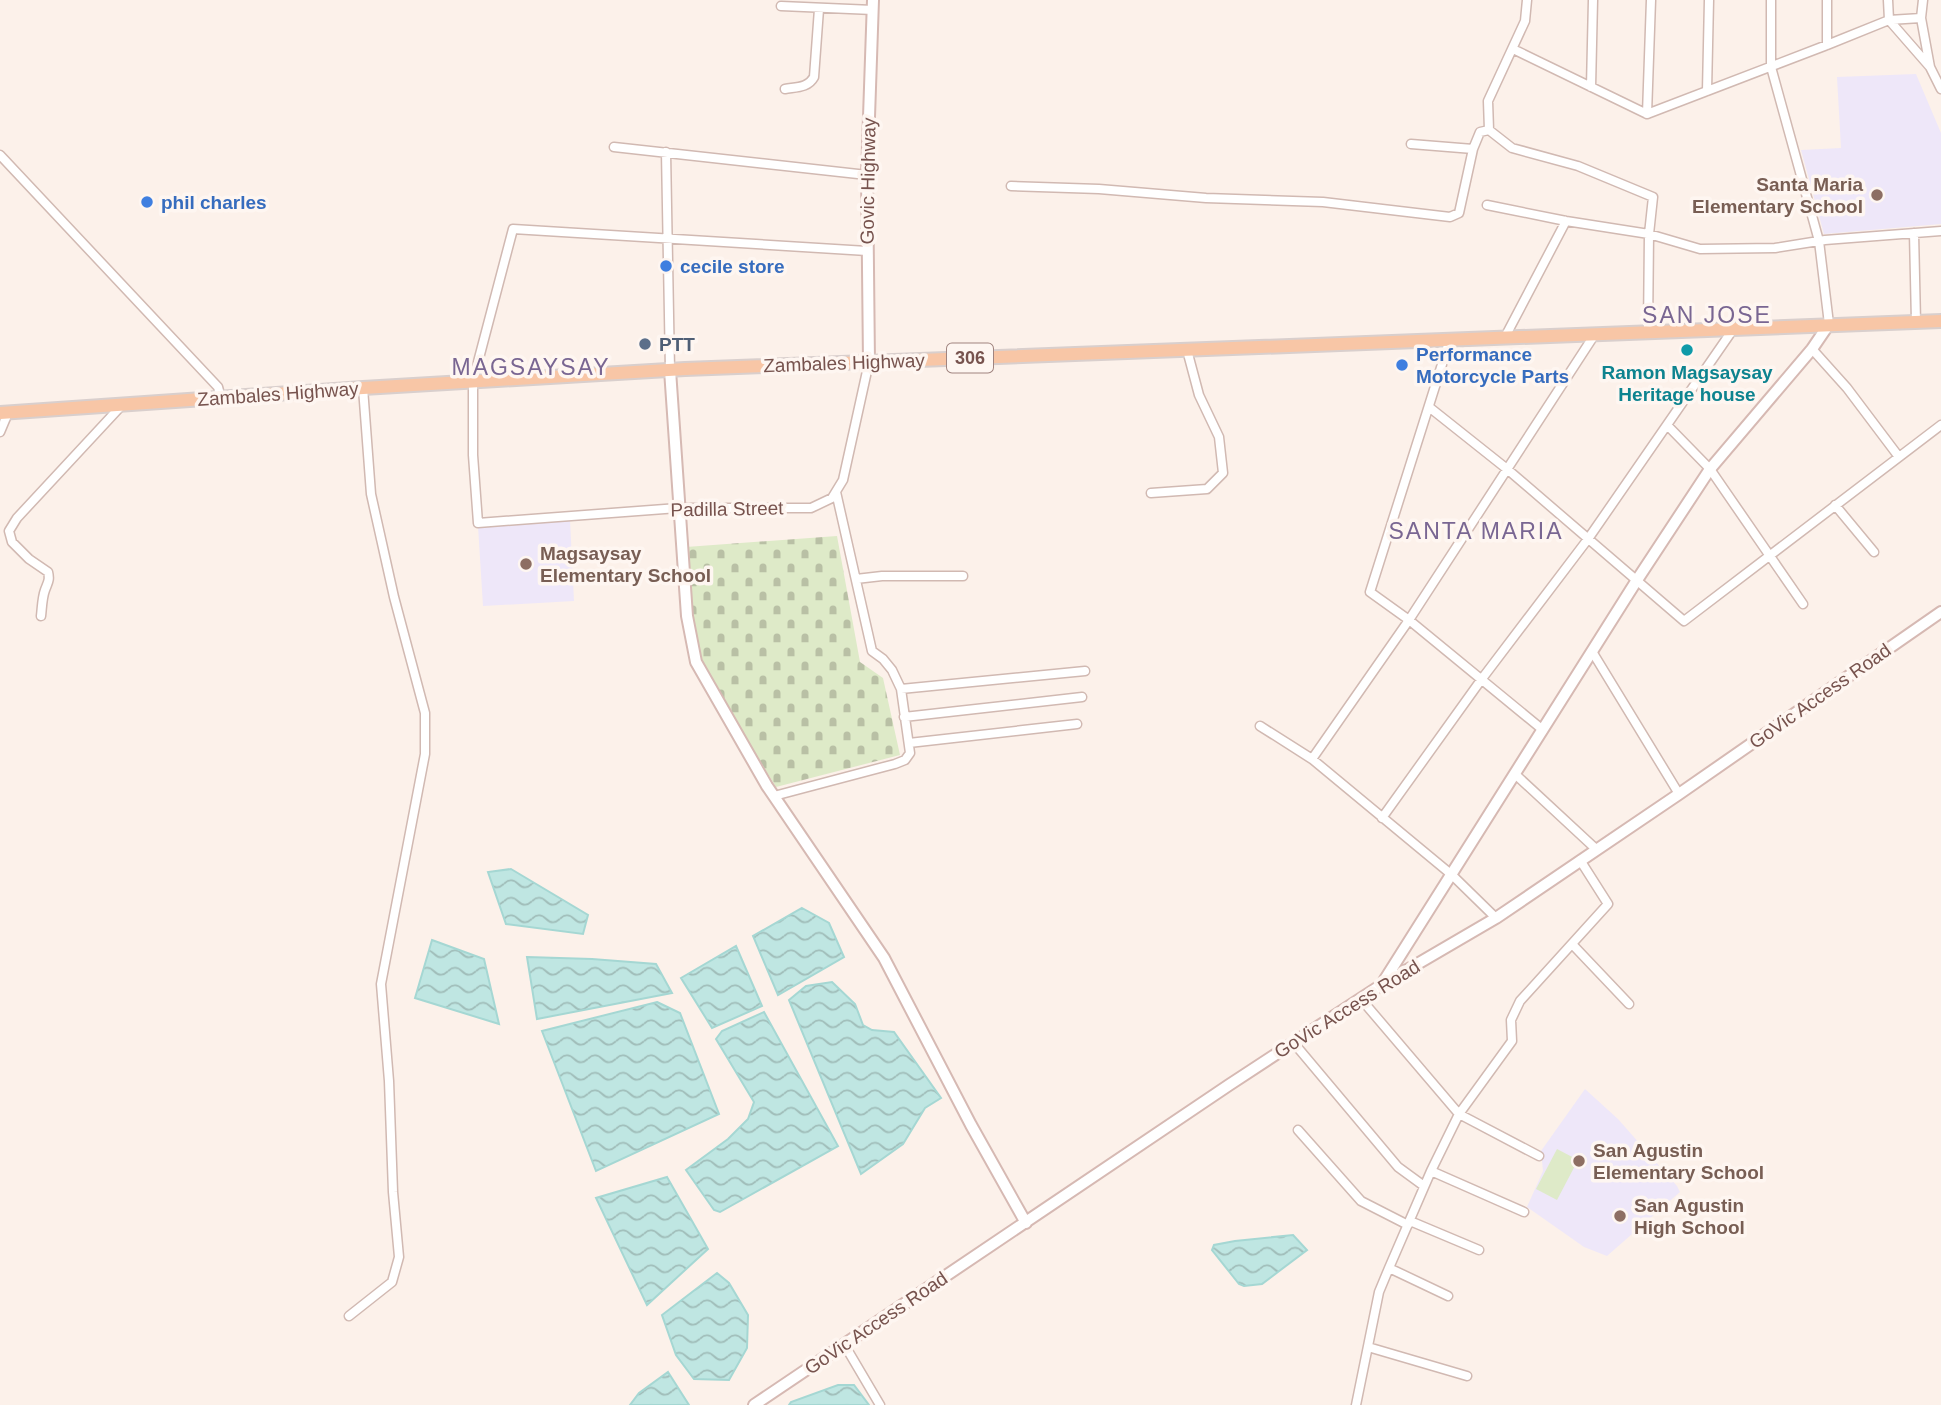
<svg xmlns="http://www.w3.org/2000/svg" width="1941" height="1405" font-family="Helvetica,sans-serif">
  <defs>
    <pattern id="cemetery-stones" width="16" height="16" patternUnits="userSpaceOnUse" patternTransform="scale(1.75)"><rect width="16" height="16" fill="#deeac8"/><path d="M2 7V4a2 2 0 0 1 4 0v3zM10 15v-3a2 2 0 0 1 4 0v3z" fill="#b9c0a5"/></pattern>
    <pattern id="water-waves" width="16" height="10" patternUnits="userSpaceOnUse" patternTransform="scale(1.75)"><rect width="16" height="10" fill="#bfe6e2"/><path d="M0 5q4-4 8 0t8 0" fill="none" stroke="#a0bdb9"/></pattern>
  </defs>
  <rect width="100%" height="100%" fill="#fcf1ea"/>
  <path fill="#eee7f9" d="M1916,74L1941,133V224L1824,234L1801,150L1841,148L1837,77Z
    M570,520L574,601L483,606L478,526L541,521Z
    M1585,1089L1618,1119L1677,1186L1680,1192L1607,1256L1584,1247L1527,1207L1543,1171L1541,1151Z"/>
  <path fill="url(#cemetery-stones)" d="M837,536L860,662L883,678L900,755L776,787L696,657L686,547Z"/>
  <path fill="#deeac8" d="M1557,1149L1578,1160L1557,1200L1536,1189Z"/>
  <path fill="url(#water-waves)" stroke="#a5d7d3" stroke-width="2" d="M511,869L588,915L583,934L506,924L488,872Z
    M802,908L829,923L844,957L778,995L753,936Z
    M432,940L484,959L499,1024L415,998Z
    M736,946L762,1006L712,1028L681,978Z
    M527,957L592,959L656,964L672,993L537,1019Z
    M832,982L855,1004L863,1025L872,1030L894,1032L941,1098L925,1108L903,1144L861,1174L789,1000L806,986Z
    M657,1002L680,1013L719,1114L596,1171L542,1031Z
    M764,1012L838,1146L720,1212L714,1210L686,1170L728,1139L748,1119L754,1102L716,1039L722,1031Z
    M667,1177L708,1249L647,1305L596,1198Z
    M1293,1235L1307,1250L1262,1284L1244,1286L1239,1284L1212,1250L1214,1245L1235,1241Z
    M717,1273L729,1283L748,1315L747,1348L729,1380L694,1379L676,1355L662,1315Z
    M668,1372L689,1405H630L639,1393Z
    M838,1385H854L869,1405H789L791,1402Z"/>
  <g fill="none" stroke-linecap="round" stroke-linejoin="round">
    <g stroke="#d1b9b2" stroke-width="11">
      <path id="street" d="M1527,0L1525,21L1488,101L1489,130L1512,148L1578,166L1653,197L1649,234L1648,331
        M1771,0V67L1819,241L1829,324
        M1923,0L1921,18L1930,67L1941,89
        M781,6L873,10
        M1889,20L1930,67
        M1889,20L1921,18
        M1827,45V0
        M1513,49L1647,114L1827,45L1889,20L1888,0
        M1591,87L1593,0
        M785,89C796,87 808,88 814,77L819,9
        M1707,91L1709,0
        M1647,114L1651,0
        M1411,144L1473,149
        M614,147L867,175
        M666,152L670,370
        M0,155L218,387L221,398
        M1011,186L1099,189L1206,198L1323,202L1450,217L1459,213L1473,149L1480,132L1489,130
        M1487,205L1566,221L1649,234L1700,249L1775,248L1825,240L1941,231
        M1914,233L1916,322
        M867,251L513,229L473,381V455L478,523L678,508H811L832,498L843,480L869,362
        M1505,337L1566,221
        M1450,339L1370,592L1409,620L1543,730
        M1812,349L1847,388L1899,457
        M1429,407L1507,469L1684,621L1941,425
        M1667,425L1710,469L1803,604
        M0,432L8,413
        M1151,493L1207,489L1223,473L1219,437L1199,395L1187,350
        M1835,505L1874,552
        M856,579L882,576H963
        M41,616C42,608 42,598 45,590C48,582 50,580 48,572L29,559L12,542L9,531L17,518L122,405
        M1593,653L1679,794
        M901,689L1085,671
        M904,717L1082,697
        M1260,726L1312,759L1452,875L1496,918
        M909,743L1077,724
        M1312,759L1409,620L1595,334
        M1515,774L1597,850
        M774,796L895,764L905,760L910,753L901,689L892,670L883,659L872,651L836,492
        M1382,818L1481,680L1588,539L1734,328
        M1572,944L1629,1004
        M1361,999L1459,1114L1539,1156
        M1293,1042L1398,1167L1424,1186
        M1298,1130L1361,1201L1408,1225
        M1431,1171L1524,1212
        M1410,1221L1479,1250
        M1389,1268L1448,1296
        M349,1316L392,1282L399,1257L393,1192L389,1081L381,984L425,754V713L394,597L371,494L363,388
        M844,1344L880,1405
        M1368,1347L1467,1376
        M1356,1405L1379,1292L1389,1268L1431,1171L1459,1114L1512,1041L1511,1020L1520,1001L1608,904L1580,860"/>
    </g>
    <g stroke="#d6b9b3" stroke-width="14">
      <path id="secondary" d="M869,362L867,175L873,0
        M670,370L687,616L696,662L767,786L884,958L971,1125L1026,1223
        M1384,981L1637,580L1710,469L1812,349L1829,324
        M754,1405L1229,1085L1383,984L1496,918L1679,794L1941,612"/>
    </g>
    <g stroke="#d9cfcd" stroke-width="16">
      <path id="primary" d="M0,413L363,388L685,369L1941,321"/>
    </g>
    <use href="#street" stroke="#fff" stroke-width="8"/>
    <use href="#secondary" stroke="#fff" stroke-width="10"/>
    <use href="#primary" stroke="#f8c6a6" stroke-width="12"/>
  </g>
  <g fill="#8d6e63" stroke="#fef6f1" stroke-width="2.5">
    <circle cx="1877" cy="195" r="7"/>
    <circle cx="526" cy="564" r="7"/>
    <circle cx="1579" cy="1161" r="7"/>
    <circle cx="1620" cy="1216" r="7"/>
  </g>
  <g fill="#3f7fe0" stroke="#fef6f1" stroke-width="2.5">
    <circle cx="147" cy="202" r="7"/>
    <circle cx="666" cy="266" r="7"/>
    <circle cx="1402" cy="365" r="7"/>
  </g>
  <circle fill="#5c6f8a" stroke="#fef6f1" stroke-width="2.5" cx="645" cy="344" r="7"/>
  <circle fill="#0f9aa8" stroke="#fef6f1" stroke-width="2.5" cx="1687" cy="350" r="7"/>
  <g text-anchor="middle" dominant-baseline="central" stroke-width="7" stroke-linejoin="round" paint-order="stroke">
    <rect fill="#fef6f1" stroke="#a0847f" stroke-width="2" x="947" y="343.5" width="46" height="29" rx="5"/>
    <g font-size="18" font-weight="bold" fill="#77534e">
      <text x="970" y="358">306</text>
    </g>
    <g font-size="19" fill="#77534e" stroke="#fef6f1">
      <text transform="translate(868 181) rotate(-89)">Govic Highway</text>
      <text transform="translate(844 363) rotate(-2)">Zambales Highway</text>
      <text transform="translate(278 394) rotate(-4)">Zambales Highway</text>
      <text transform="translate(727 509) rotate(-1)">Padilla Street</text>
      <text transform="translate(1820 696) rotate(-35)">GoVic Access Road</text>
      <text transform="translate(1347 1009) rotate(-32)">GoVic Access Road</text>
      <text transform="translate(876 1323) rotate(-34)">GoVic Access Road</text>
    </g>
    <g font-size="19" font-weight="bold" fill="#785e54" stroke="#fef6f1" text-anchor="start">
      <text x="1863" y="184" text-anchor="end">Santa Maria<tspan x="1863" dy="22">Elementary School</tspan></text>
      <text x="540" y="553">Magsaysay<tspan x="540" dy="22">Elementary School</tspan></text>
      <text x="1593" y="1150">San Agustin<tspan x="1593" dy="22">Elementary School</tspan></text>
      <text x="1634" y="1205">San Agustin<tspan x="1634" dy="22">High School</tspan></text>
    </g>
    <g font-size="19" font-weight="bold" fill="#366cbe" stroke="#fef6f1" text-anchor="start">
      <text x="161" y="202">phil charles</text>
      <text x="680" y="266">cecile store</text>
      <text x="1416" y="354">Performance<tspan x="1416" dy="22">Motorcycle Parts</tspan></text>
    </g>
    <g font-size="19" font-weight="bold" fill="#4e5e75" stroke="#fef6f1" text-anchor="start">
      <text x="659" y="344">PTT</text>
    </g>
    <g font-size="19" font-weight="bold" fill="#0d838f" stroke="#fef6f1">
      <text x="1687" y="372">Ramon Magsaysay<tspan x="1687" dy="22">Heritage house</tspan></text>
    </g>
    <g font-size="23" letter-spacing="2" fill="#796692" stroke="#fef6f1">
      <text x="1707" y="315">SAN JOSE</text>
      <text x="531" y="367">MAGSAYSAY</text>
      <text x="1476" y="531">SANTA MARIA</text>
    </g>
  </g>
</svg>
